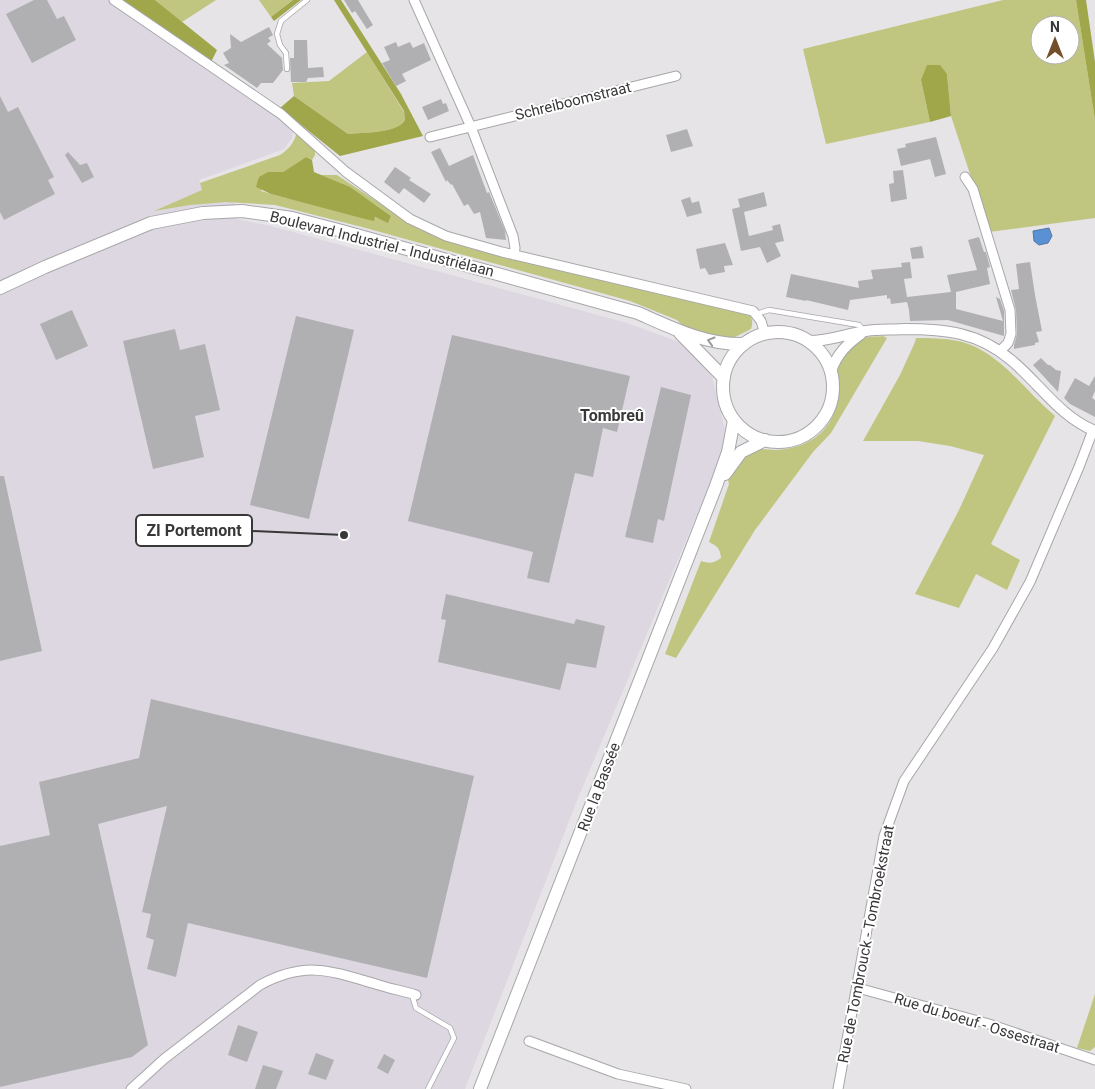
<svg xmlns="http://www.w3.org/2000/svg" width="1095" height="1089" font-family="Roboto,sans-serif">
  <rect width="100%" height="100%" fill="#e6e4e7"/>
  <path fill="#dcd7e1" d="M0,0H110L287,122L293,132L292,138L284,149L199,180L203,190L233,189L237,219L271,226L627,323L682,343L709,365L725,430L723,452L576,803L465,1089H0Z"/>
  <path fill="#c0c67f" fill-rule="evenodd" d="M155,0H216L182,22Z
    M259,0H293L271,17Z
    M1003,0H1076L1095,120V218L989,232L951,116L947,74L921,80L930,122L826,144L803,49ZM1040,25H1070V55H1040Z
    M367,52L404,112L405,120C397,134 363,132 348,134L294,96L292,83L329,81Z
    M297,131L315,147V155L312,160L306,157L283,172H268L261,191C302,204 349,207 388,222L391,216C368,200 347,184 320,175H337L414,226L443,240L472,249L748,314C753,318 753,323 751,329L735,337L726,338L685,328L677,320L630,301L362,227L275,205L226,202L190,205L154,211L202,190L200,183L280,155C289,149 295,142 297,131Z
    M883,336L887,338L831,433L813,452L755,530L676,658L665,654L701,561C710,564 714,563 721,558C720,548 717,546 709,542L729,484L728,480C734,468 741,454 755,450C761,448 769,450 775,450C794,449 814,443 826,427C834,417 840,401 839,388C839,382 836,375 837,369C838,358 857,339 868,337C873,336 878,337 883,336Z
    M916,338C930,338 944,338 958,341C999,350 1024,390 1055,416L991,544L1020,560L1007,590L976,574L959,608L915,594L959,510L984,455L950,446L918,441H863L900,375L915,342Z
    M1095,994V1047L1090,1051L1077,1048Z"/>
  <path fill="#a0a74a" d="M120,0H155L217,50L211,62Z
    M293,0H301L274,21L271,17Z
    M334,0H341L401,94L423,136L340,156L280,108L294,96L348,134C363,132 397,134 405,120L404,111Z
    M1076,0H1086L1095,62V120Z
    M927,65H940L947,74L951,116L930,122L921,80Z
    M306,157L312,160L314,172L350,187L391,216L388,223L375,217L374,221L365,219L271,194L256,187L259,177L268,172H283Z"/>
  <path fill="#5a91d4" stroke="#5076a6" d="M1049,228L1052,236L1048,243L1039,245L1034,241L1033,231Z"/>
  <path fill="#b0b0b3" d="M34,0H47L57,19L64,16L76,40L32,63L6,14Z
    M344,0H358L373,25L367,29L355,11L352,13Z
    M269,27L273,35L268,38L271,41L267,44L282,58L283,70L273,83H261L257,88L224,65L229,63L223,53L231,48L230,34L241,42Z
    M294,40H307L308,68L323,67L324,77L308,78L306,82H291L290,58H294Z
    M396,42L398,47L410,42L413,48L424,43L431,60L402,74L406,81L396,86L382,63L390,60L384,47Z
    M0,96L8,112L18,107L54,177L48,180L55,194L4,220L0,212Z
    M441,99L443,104L446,103L449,111L428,120L422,107Z
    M687,129L693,146L671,152L666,135Z
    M936,137L946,174L935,177L930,159L901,166L897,149L906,147L905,144Z
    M440,148L449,166L473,155L487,193L489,192L505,231L506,240L486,238L480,212L474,214L468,204L464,206L452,184L451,185L447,180L446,182L431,152Z
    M68,152L80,165L87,163L94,177L82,183L65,155Z
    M395,167L411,178L409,180L431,194L424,203L404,188L399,194L384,182Z
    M903,170L907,199L891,202L889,184L894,183L893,171Z
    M764,192L767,206L744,212L749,236L773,230L772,226L780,224L784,241L775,243L781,256L767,263L760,247L741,251L732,209L740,207L738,199Z
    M690,197L692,203L699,201L702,213L687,217L681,200Z
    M979,237L984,252H986L990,267L987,268L990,284L956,292V309L1003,321L996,297L1000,299L1004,311V336L948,320L910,321L909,310L907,302L891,304L890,298L887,299V295L850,300L848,310L806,300V301L786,297L791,274L859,288L858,281L873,279L871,270L902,267L901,263L910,262L912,278L904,279L907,297L951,292L947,275L977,270L968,240Z
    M725,243L733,265L724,266L725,272L709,275L705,268L700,269L696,249Z
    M922,246L924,258L912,259L910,248Z
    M1030,262L1035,295L1042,331L1036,332L1039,342L1035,343V345L1014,349V345L1017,334L1016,310L1011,290L1019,289L1016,264Z
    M72,310L88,346L56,360L40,324Z
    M296,316L354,330L309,519L250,505Z
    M175,329L180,350L205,344L220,410L195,416L204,457L153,469L123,341Z
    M452,335L630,376L617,432L603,428L593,477L575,473L549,583L527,578L533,552L408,521Z
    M1041,358L1048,365H1050L1056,370L1061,371L1058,392L1033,365Z
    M1095,376V391L1092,398L1095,400V417L1070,404L1064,398L1075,378L1089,386Z
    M661,387L691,395L664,521L658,519L653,543L625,537Z
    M0,476H4L42,651L0,661Z
    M446,594L574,624L576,619L605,626L596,668L567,663L560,690L438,662L446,620L441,619Z
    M151,699L474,776L427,978L188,923L176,977L147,969L154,940L146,937L151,914L142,912L167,806L98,824L148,1045L132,1057L0,1087V846L50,835L39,782L139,758Z
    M238,1025L258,1032L247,1062L228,1055Z
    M316,1053L334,1060L326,1080L308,1074Z
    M384,1054L395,1060L388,1074L377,1068Z
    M263,1065L283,1071L276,1089H255Z"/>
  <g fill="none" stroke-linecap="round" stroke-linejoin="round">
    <g stroke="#a7a6a9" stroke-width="6">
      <path id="service" d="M287,69L286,53L280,45L277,34L281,21L307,0
        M756,314L769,310L859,325L863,330
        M412,995L416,1008L450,1028L454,1038L428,1089"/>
    </g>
    <g stroke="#a7a6a9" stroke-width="11">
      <path id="minor" d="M114,0L281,114L346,172L410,219L446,236L502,252L753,311L761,321L765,334
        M414,0L471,127L513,236L515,248L514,255
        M430,137L676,76
        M965,177L973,189L1010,310L1011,334L1008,343L1000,351
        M858,988L989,1024L1095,1060
        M529,1041L618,1074L686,1089
        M131,1089L164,1059L260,985C307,960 331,971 379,985C391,989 404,991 416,995
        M838,1089L884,836L904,781L993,648L1030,582L1079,467L1093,430"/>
    </g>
    <g stroke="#a7a6a9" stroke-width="12">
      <path id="tertiary" d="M809,341C829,341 846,334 866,331C878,329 891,330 904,329C945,329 978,332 1011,360C1040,384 1059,416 1095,431
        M831,371C837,354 847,344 861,334"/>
    </g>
    <g stroke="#a7a6a9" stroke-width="14">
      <path id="secondary" d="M0,288L45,267L151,223L203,213L242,211L292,218L342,231L638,313C672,328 706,345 744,344
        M723 387a55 55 0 1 1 110 0a55 55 0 1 1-110 0Z
        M680,333L724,378
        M725,474L741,452L765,440
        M480,1089L716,486L728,452L734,420"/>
    </g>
    <use href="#service" stroke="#fff" stroke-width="4.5"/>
    <use href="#minor" stroke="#fff" stroke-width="9"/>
    <use href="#tertiary" stroke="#fff" stroke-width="10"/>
    <use href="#secondary" stroke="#fff" stroke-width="12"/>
  </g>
  <defs><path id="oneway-chevron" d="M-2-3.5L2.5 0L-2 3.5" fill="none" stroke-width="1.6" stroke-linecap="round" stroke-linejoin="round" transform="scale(1.25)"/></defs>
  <use stroke="#9c9c9c" href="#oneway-chevron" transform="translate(711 341) rotate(-164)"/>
  <g text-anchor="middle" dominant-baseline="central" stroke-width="4" stroke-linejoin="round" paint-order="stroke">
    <g font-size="15" fill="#393839" stroke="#fff">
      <text transform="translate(573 101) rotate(-14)">Schreiboomstraat</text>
      <text transform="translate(382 244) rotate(14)">Boulevard Industriel - Industriélaan</text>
      <text transform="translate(599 787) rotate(-69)">Rue la Bassée</text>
      <text transform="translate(866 944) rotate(-79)">Rue de Tombrouck - Tombroekstraat</text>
      <text transform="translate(977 1023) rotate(17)">Rue du boeuf - Ossestraat</text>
    </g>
    <g font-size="16" font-weight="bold" fill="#393839" stroke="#fff">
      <text x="612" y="415">Tombreû</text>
    </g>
  </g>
  <path fill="none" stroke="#393839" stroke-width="2" d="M344 535L252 531"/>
  <circle fill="#393839" stroke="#fff" stroke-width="2" cx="344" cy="535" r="5"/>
  <rect fill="#fff" stroke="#393839" stroke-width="2" x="136" y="515" width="116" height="31" rx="5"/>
  <g font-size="16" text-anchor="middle" font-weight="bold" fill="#393839">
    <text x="194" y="536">ZI Portemont</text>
  </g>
  <g transform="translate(1055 40)"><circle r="24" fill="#ffffff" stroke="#b0afb0"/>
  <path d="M0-4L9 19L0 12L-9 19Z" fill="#734f29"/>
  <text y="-8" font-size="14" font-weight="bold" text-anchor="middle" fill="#393839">N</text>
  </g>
</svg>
